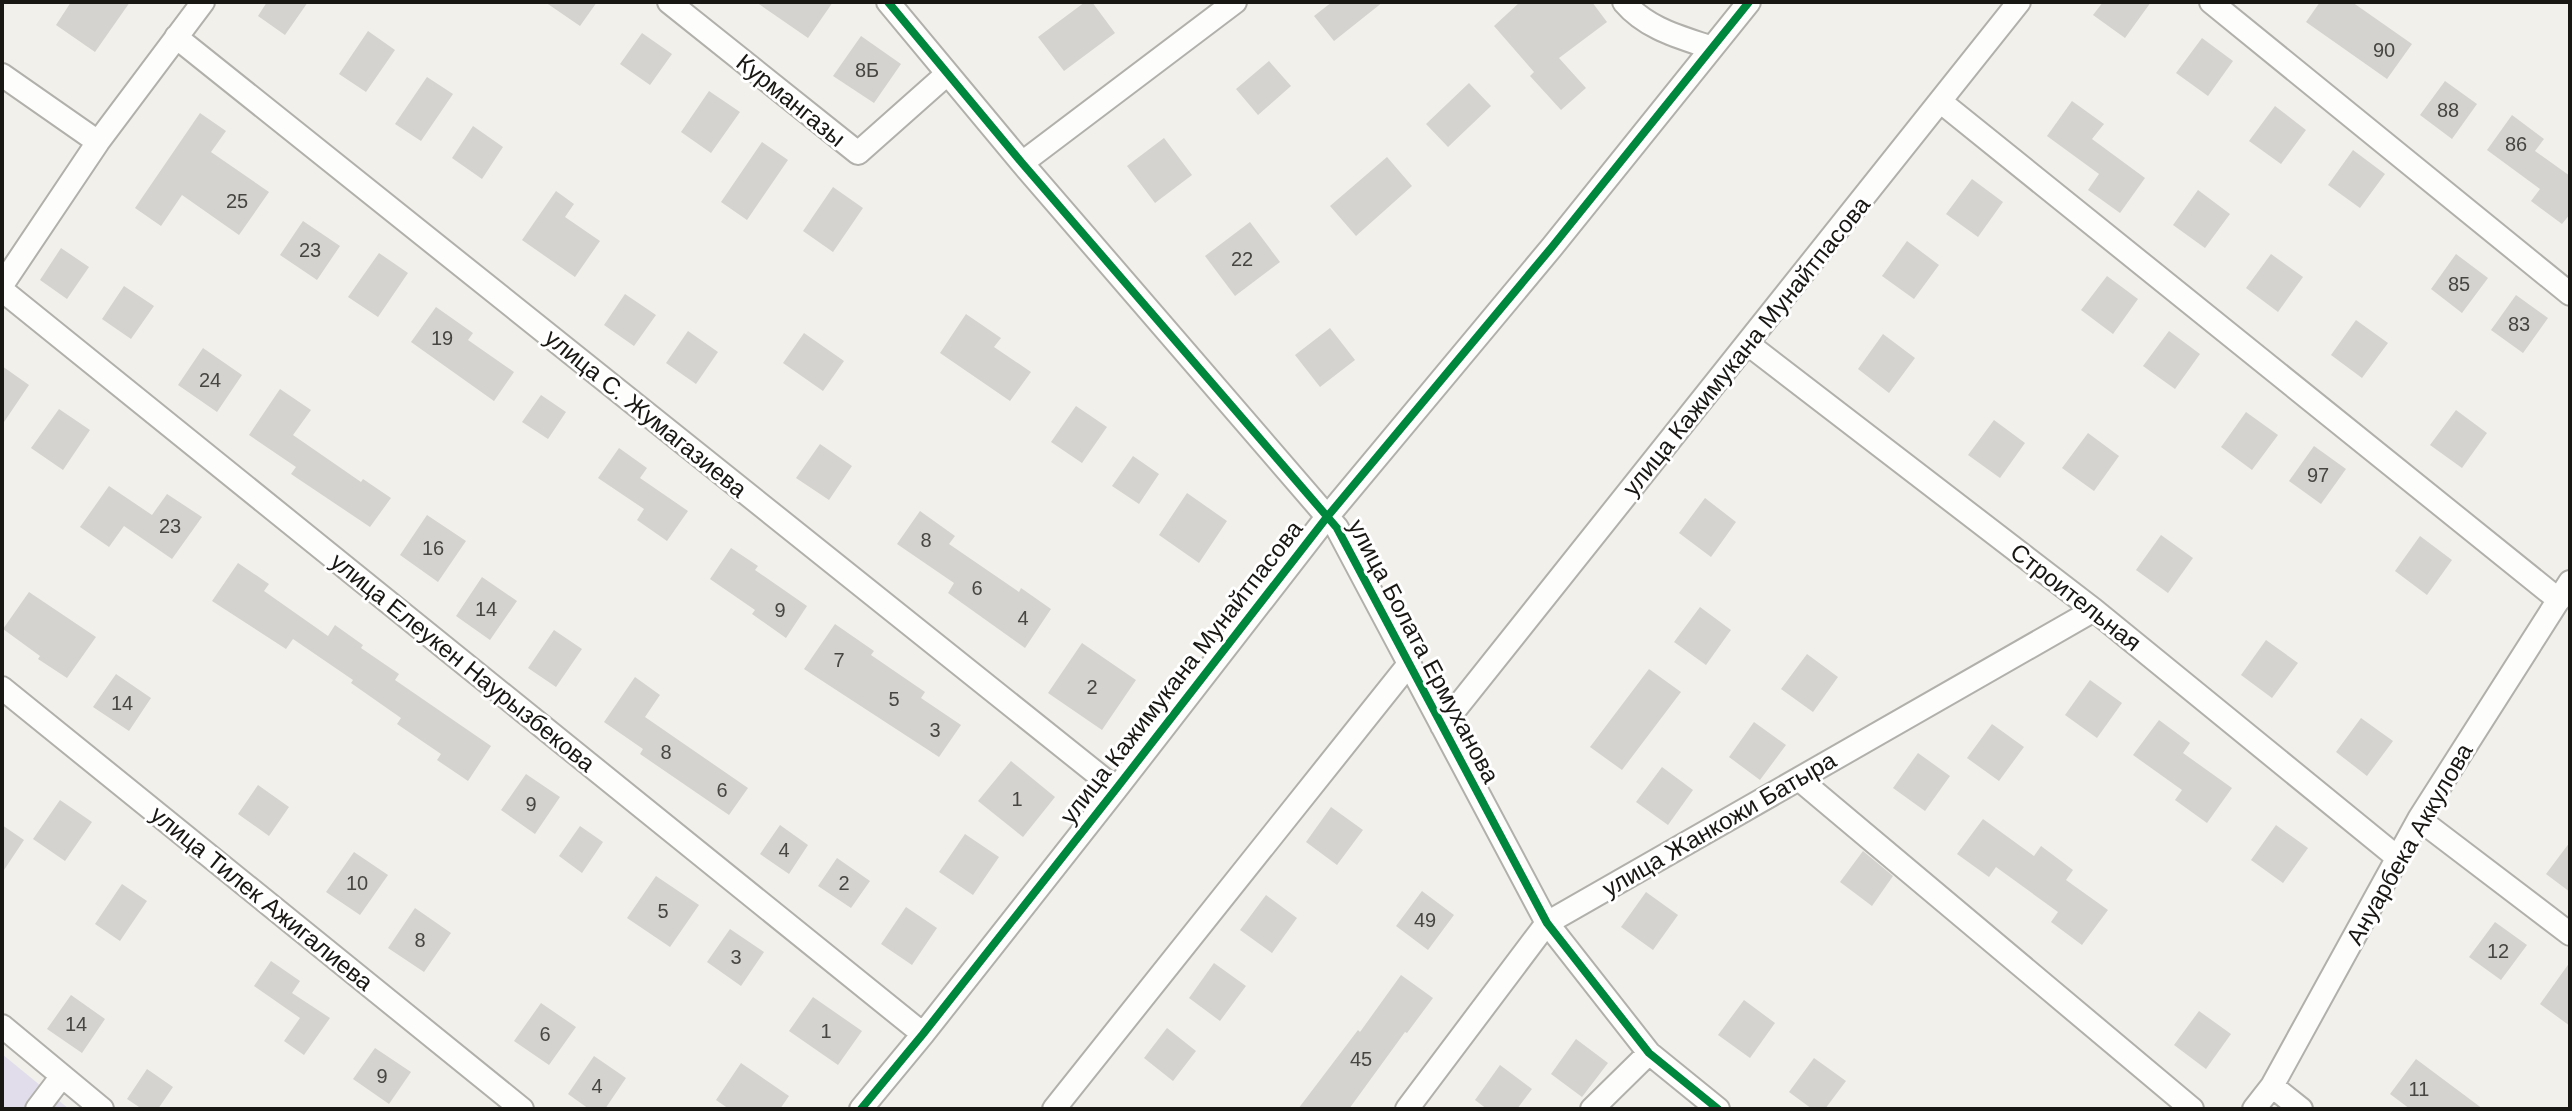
<svg xmlns="http://www.w3.org/2000/svg" width="2572" height="1111" font-family="Helvetica,sans-serif">
  <rect width="100%" height="100%" fill="#f2f0ea"/>
  <path fill="#e2ddea" d="M2,1054L69,1109H2Z"/>
  <path fill="#d5d3cf" d="M71,2H130L95,52L56,25Z
    M267,2H308L285,35L258,16Z
    M545,2H597L580,26Z
    M756,2H833L808,38Z
    M1085,2H1092L1115,33L1064,71L1038,37Z
    M1332,2H1383L1334,41L1314,16Z
    M1520,2H1592L1607,22L1559,58L1586,88L1561,110L1530,76L1534,72L1494,26Z
    M2103,2H2151L2125,38L2093,15Z
    M2320,2H2352L2412,44L2387,79L2306,22Z
    M368,31L395,50L366,92L339,74Z
    M642,33L672,54L650,85L620,64Z
    M861,36L901,64L874,103L833,76Z
    M2202,38L2233,61L2208,96L2176,73Z
    M1269,61L1291,86L1258,115L1236,89Z
    M427,77L453,94L421,141L395,124Z
    M2445,81L2477,104L2452,139L2420,115Z
    M1469,83L1491,106L1448,147L1426,124Z
    M709,91L740,112L711,153L681,132Z
    M2072,101L2104,124L2092,139L2145,178L2120,213L2088,190L2099,174L2047,136Z
    M2275,106L2306,130L2281,164L2249,141Z
    M200,113L226,131L211,152L269,192L239,235L182,195L161,226L135,208Z
    M2512,115L2544,139L2535,151L2570,176V214L2562,224L2531,201L2540,189L2487,150Z
    M473,126L503,147L482,179L452,158Z
    M1164,138L1192,175L1155,203L1127,166Z
    M762,142L788,160L747,220L721,202Z
    M2353,150L2385,174L2360,208L2328,185Z
    M1387,157L1412,186L1356,236L1330,206Z
    M1972,179L2003,202L1978,237L1946,214Z
    M833,187L863,208L833,252L803,231Z
    M2198,190L2230,214L2205,248L2173,225Z
    M556,191L574,204L565,217L600,241L575,277L522,240Z
    M303,221L340,246L317,280L280,255Z
    M1250,222L1280,262L1235,296L1205,256Z
    M1907,241L1939,265L1914,299L1882,276Z
    M61,248L89,267L67,299L40,280Z
    M379,253L408,273L378,317L348,297Z
    M2271,254L2303,277L2278,312L2246,288Z
    M2456,254L2488,278L2462,313L2431,289Z
    M2107,276L2138,299L2113,334L2081,310Z
    M124,286L154,306L131,339L102,319Z
    M625,294L656,315L634,346L604,325Z
    M2516,295L2548,318L2523,353L2491,330Z
    M436,307L473,333L468,340L514,372L494,401L411,342Z
    M966,314L1001,338L994,347L1031,372L1010,401L940,353Z
    M2356,320L2388,343L2362,378L2331,355Z
    M1330,328L1355,360L1320,387L1295,355Z
    M688,331L718,352L696,384L666,363Z
    M2169,331L2200,354L2175,389L2143,366Z
    M804,333L844,361L823,391L783,363Z
    M1883,334L1915,358L1889,393L1858,369Z
    M203,348L242,375L217,412L178,385Z
    M2,366L29,385L2,425Z
    M280,389L311,410L293,435L361,482L363,479L391,498L370,527L291,474L296,467L249,435Z
    M541,395L566,412L548,439L522,422Z
    M1076,406L1107,427L1082,463L1051,442Z
    M59,409L90,430L63,470L31,448Z
    M2456,410L2487,433L2462,468L2430,445Z
    M2246,412L2278,435L2252,470L2221,447Z
    M1994,420L2025,443L2000,478L1968,455Z
    M2088,433L2119,456L2094,491L2062,468Z
    M820,444L852,466L829,500L796,478Z
    M2314,446L2346,469L2321,504L2289,481Z
    M619,448L647,468L640,478L688,511L667,541L637,520L644,509L598,478Z
    M1133,456L1159,474L1139,504L1112,486Z
    M109,486L152,515L167,494L202,517L172,559L124,526L109,547L80,527Z
    M1187,493L1227,521L1199,563L1159,535Z
    M1705,498L1736,522L1711,557L1679,533Z
    M920,511L955,536L949,544L1019,592L1021,588L1051,609L1025,648L948,593L954,583L897,544Z
    M427,515L466,541L438,582L400,555Z
    M2161,535L2193,558L2168,593L2136,570Z
    M2420,536L2452,560L2427,595L2395,571Z
    M731,548L758,566L755,570L807,606L786,638L752,614L755,610L710,579Z
    M238,563L269,584L264,591L328,636L335,625L363,645L361,648L399,674L395,680L491,746L468,781L437,760L441,754L397,724L401,718L351,683L353,680L293,639L286,649L212,601Z
    M482,577L517,601L490,640L456,616Z
    M29,592L96,637L67,678L38,659L40,656L3,629Z
    M1700,607L1731,630L1706,665L1674,642Z
    M835,624L874,651L871,655L925,692L921,698L961,725L939,757L804,669Z
    M554,630L582,649L556,687L528,668Z
    M2266,640L2298,663L2272,698L2241,675Z
    M1082,643L1136,680L1102,730L1048,693Z
    M1807,654L1838,677L1813,712L1781,689Z
    M1649,669L1681,692L1622,770L1590,747Z
    M116,674L151,698L129,731L93,707Z
    M635,677L660,695L645,717L748,788L729,815L640,754L643,749L604,722Z
    M2090,680L2122,703L2097,738L2065,715Z
    M2361,718L2393,741L2367,776L2336,752Z
    M2159,720L2190,743L2183,753L2232,788L2207,823L2175,800L2182,790L2133,755Z
    M1754,722L1786,745L1760,780L1729,757Z
    M1992,724L2024,747L1999,781L1967,758Z
    M1918,753L1950,776L1925,811L1893,788Z
    M1011,761L1055,797L1023,837L978,801Z
    M1662,767L1693,790L1668,825L1636,802Z
    M526,774L560,797L535,834L501,810Z
    M258,785L289,807L269,836L238,814Z
    M60,800L92,822L65,861L33,839Z
    M1331,807L1363,830L1337,865L1306,842Z
    M1983,819L2034,856L2041,846L2073,870L2066,880L2108,910L2082,945L2051,922L2058,912L1996,867L1989,877L1957,854Z
    M2,825L24,840L2,873Z
    M780,825L808,845L789,874L760,854Z
    M2276,825L2308,848L2283,883L2251,860Z
    M580,826L603,842L582,873L559,856Z
    M965,834L999,857L973,895L939,872Z
    M2570,842V892L2546,874Z
    M1863,851L1893,876L1872,906L1840,882Z
    M354,852L388,875L360,915L326,892Z
    M837,858L870,881L851,908L818,886Z
    M656,876L699,905L670,947L627,918Z
    M122,884L147,901L120,941L95,924Z
    M1422,891L1454,915L1428,950L1396,926Z
    M1646,892L1678,915L1653,950L1621,927Z
    M1266,895L1297,918L1272,953L1240,930Z
    M906,907L937,928L912,965L881,944Z
    M415,908L451,933L424,972L388,948Z
    M2495,922L2527,945L2501,980L2469,957Z
    M730,929L764,952L741,986L707,962Z
    M271,961L300,981L292,993L330,1018L304,1055L284,1041L300,1018L254,986Z
    M2570,962V1026L2540,1004Z
    M1214,963L1246,986L1220,1021L1189,998Z
    M1401,975L1433,998L1407,1033L1405,1032L1349,1109H1298L1358,1030L1360,1032Z
    M71,995L105,1019L82,1053L47,1029Z
    M813,997L862,1031L838,1065L789,1031Z
    M1744,1000L1775,1023L1750,1058L1718,1035Z
    M541,1003L576,1027L549,1065L514,1041Z
    M2199,1011L2231,1034L2206,1069L2174,1045Z
    M1167,1028L1196,1051L1173,1081L1144,1058Z
    M1576,1039L1608,1063L1582,1097L1551,1074Z
    M375,1048L411,1072L389,1104L353,1079Z
    M594,1056L626,1078L605,1109H589L568,1094Z
    M1814,1058L1846,1081L1825,1109H1812L1789,1092Z
    M2416,1059L2483,1109H2410L2390,1094Z
    M741,1063L789,1096L780,1109H729L716,1100Z
    M1500,1065L1532,1089L1517,1109H1487L1475,1100Z
    M147,1069L173,1087L158,1109H142L127,1099Z"/>
  <g fill="none" stroke-linecap="round" stroke-linejoin="round">
    <g stroke="#b1b0ab" stroke-width="26">
      <path id="minor" d="M669,2L858,153L947,74
        M888,2L1022,163L1337,528L1547,923L1649,1053L1718,1109
        M1624,2C1647,29 1680,37 1712,48
        M2211,2L2570,294
        M176,37L1116,789
        M2,75L98,142
        M1941,102L2559,600
        M1022,163L1235,2
        M2,285L98,142L203,2
        M2,290L923,1034
        M1748,344L2094,610L2398,858
        M2,688L522,1109
        M1442,726L2019,2
        M1799,779L2192,1109
        M2419,819L2570,934
        M2,1026L102,1109
        M2272,1086L2301,1109
        M37,1109L62,1076
        M861,1109L923,1034L1116,789L1327,517L1552,247L1749,2
        M1054,1109L1409,664
        M1407,1109L1547,923L2094,610
        M1592,1109L1649,1053
        M2254,1109L2272,1086L2419,819L2570,582"/>
    </g>
    <use href="#minor" stroke="#fdfdfc" stroke-width="22"/>
    <g stroke="#fff" stroke-width="13">
      <path id="cycleway" d="M888,2L1022,163L1337,528L1547,923L1649,1053L1718,1109
        M861,1109L923,1034L1116,789L1327,517L1552,247L1749,2"/>
    </g>
    <use href="#cycleway" stroke="#00873e" stroke-width="8"/>
  </g>
  <g text-anchor="middle" dominant-baseline="central" stroke-width="6" stroke-linejoin="round" paint-order="stroke">
    <g font-size="20" fill="#474642">
      <text x="2384" y="50">90</text>
      <text x="867" y="70">8Б</text>
      <text x="2448" y="110">88</text>
      <text x="2516" y="144">86</text>
      <text x="237" y="201">25</text>
      <text x="310" y="250">23</text>
      <text x="1242" y="259">22</text>
      <text x="2459" y="284">85</text>
      <text x="2519" y="324">83</text>
      <text x="442" y="338">19</text>
      <text x="210" y="380">24</text>
      <text x="2318" y="475">97</text>
      <text x="170" y="526">23</text>
      <text x="926" y="540">8</text>
      <text x="433" y="548">16</text>
      <text x="977" y="588">6</text>
      <text x="486" y="609">14</text>
      <text x="780" y="610">9</text>
      <text x="1023" y="618">4</text>
      <text x="839" y="660">7</text>
      <text x="1092" y="687">2</text>
      <text x="894" y="699">5</text>
      <text x="122" y="703">14</text>
      <text x="935" y="730">3</text>
      <text x="666" y="752">8</text>
      <text x="722" y="790">6</text>
      <text x="1017" y="799">1</text>
      <text x="531" y="804">9</text>
      <text x="784" y="850">4</text>
      <text x="357" y="883">10</text>
      <text x="844" y="883">2</text>
      <text x="663" y="911">5</text>
      <text x="1425" y="920">49</text>
      <text x="420" y="940">8</text>
      <text x="2498" y="951">12</text>
      <text x="736" y="957">3</text>
      <text x="76" y="1024">14</text>
      <text x="826" y="1031">1</text>
      <text x="545" y="1034">6</text>
      <text x="1361" y="1059">45</text>
      <text x="382" y="1076">9</text>
      <text x="597" y="1086">4</text>
      <text x="2419" y="1089">11</text>
    </g>
    <g font-size="24" fill="#181713" stroke="#fff">
      <text transform="translate(791 100) rotate(39)">Курмангазы</text>
      <text transform="translate(1746 346) rotate(-51)">улица Кажимукана Мунайтпасова</text>
      <text transform="translate(646 413) rotate(39)">улица С. Жумагазиева</text>
      <text transform="translate(2076 597) rotate(38)">Строительная</text>
      <text transform="translate(1424 651) rotate(62)">улица Болата Ермуханова</text>
      <text transform="translate(463 662) rotate(39)">улица Елеукен Наурызбекова</text>
      <text transform="translate(1181 672) rotate(-52)">улица Кажимукана Мунайтпасова</text>
      <text transform="translate(1719 824) rotate(-30)">улица Жанкожи Батыра</text>
      <text transform="translate(2409 844) rotate(-60)">Ануарбека Аккулова</text>
      <text transform="translate(262 898) rotate(39)">улица Тилек Ажигалиева</text>
    </g>
  </g>
  <rect width="2572" height="1111" fill="none" stroke="#181713" stroke-width="8"/>
</svg>
